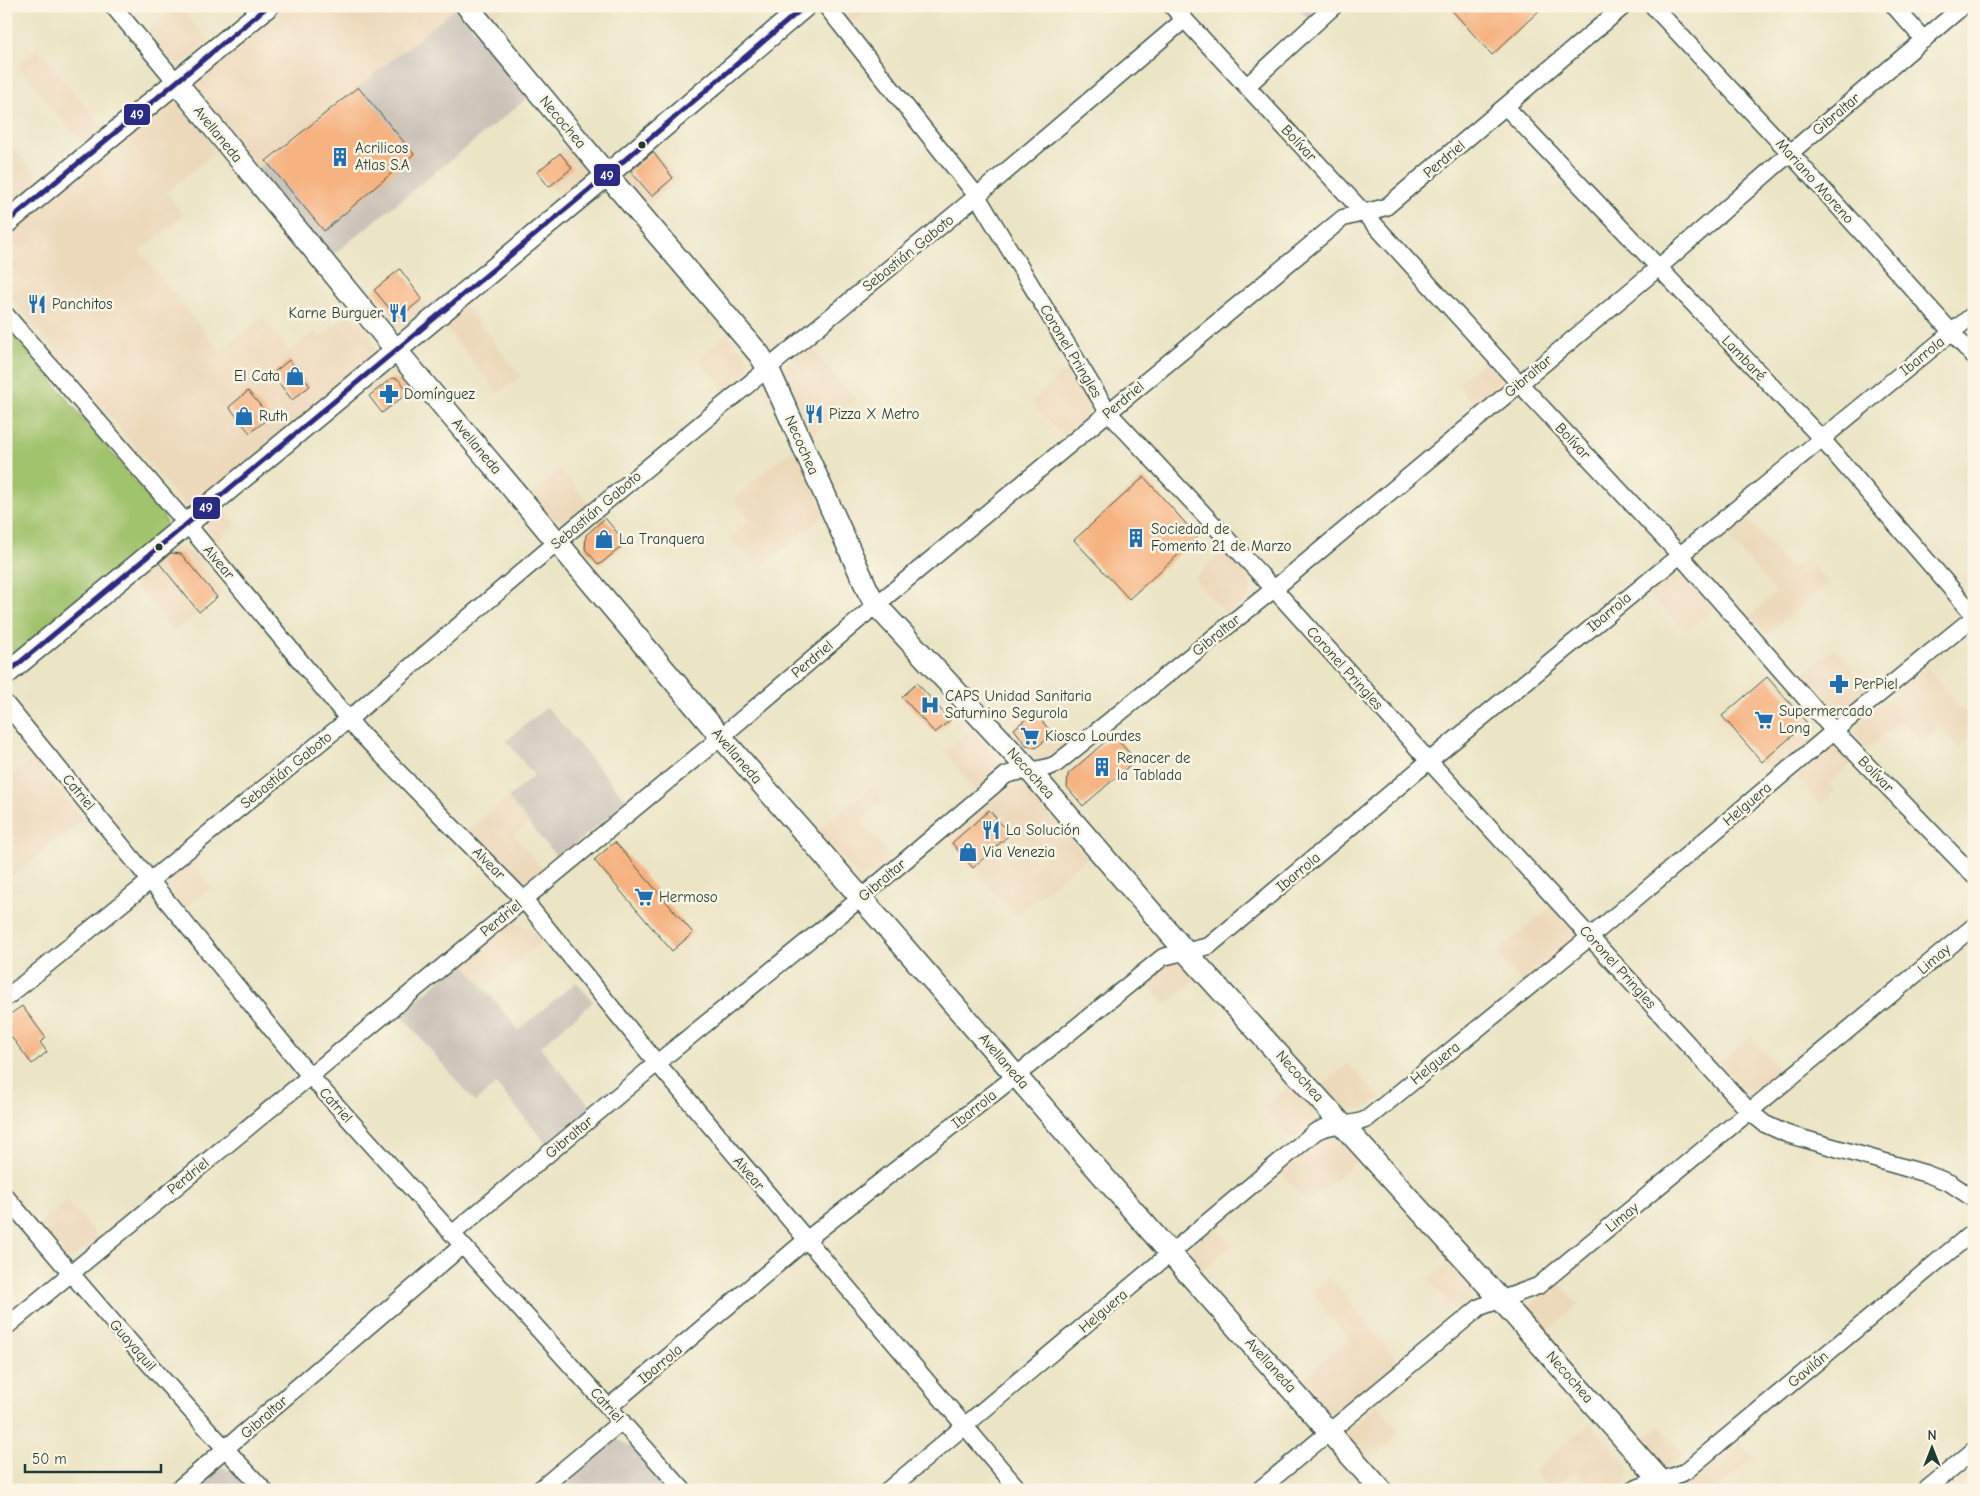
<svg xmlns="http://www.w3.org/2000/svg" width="1980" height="1496" font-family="'Comic Neue',sans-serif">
  <rect width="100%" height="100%" fill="#fcf5e5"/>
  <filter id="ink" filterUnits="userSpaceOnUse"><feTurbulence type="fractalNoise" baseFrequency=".02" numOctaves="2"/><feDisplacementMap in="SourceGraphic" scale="10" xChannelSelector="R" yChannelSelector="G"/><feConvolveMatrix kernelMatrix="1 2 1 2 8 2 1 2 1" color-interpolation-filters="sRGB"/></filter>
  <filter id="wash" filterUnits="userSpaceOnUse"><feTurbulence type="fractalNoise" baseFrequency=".0096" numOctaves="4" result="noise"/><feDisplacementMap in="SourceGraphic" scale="20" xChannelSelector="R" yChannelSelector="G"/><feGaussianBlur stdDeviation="1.12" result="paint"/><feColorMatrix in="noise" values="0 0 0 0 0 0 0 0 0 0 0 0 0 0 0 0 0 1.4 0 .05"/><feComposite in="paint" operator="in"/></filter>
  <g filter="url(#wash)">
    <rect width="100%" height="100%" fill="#ebe4c5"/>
    <path fill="#ecd8ba" d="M178,6L210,43L183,63H176L170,59L146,31Z
      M280,6H455L456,8L257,169L192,86L193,81L196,74Z
      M483,6H507L492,18Z
      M840,6H874L853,23Z
      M38,49L105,130L84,146L18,66Z
      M169,97H175L220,148L166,192L184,215L139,251L220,351L262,318L290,351L314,332L319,338L351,312L372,338L375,348L374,356L193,509L185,506L6,292V231Z
      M6,140L41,181L6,213Z
      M570,144L588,169L589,175L586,181L562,201L537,172Z
      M652,146L679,180L645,207L623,180L622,173Z
      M400,269L430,310L412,325L396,329L388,327L362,299Z
      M464,305L521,376L498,393L443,323Z
      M728,334L746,357L748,363L746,373L725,391L698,358Z
      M808,344L856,400L812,435L786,387L784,377L787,362Z
      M1486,360L1499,375V380L1497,385L1475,405L1456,384Z
      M1070,366L1091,401V405L1089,412L1084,418L1063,436L1031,402Z
      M391,372H397L403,376L414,388L382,413L365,391L386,374Z
      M795,447L825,514L759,570L730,538L750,520L733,499Z
      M561,470L589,504L573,518L563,521L547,517L529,495Z
      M222,507L237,525L217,541L207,528L206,524L208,518Z
      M1742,512L1791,570L1807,558L1828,583L1766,635L1750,616L1776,593L1722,529Z
      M178,548L191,552L223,592L174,632L131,580L169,550Z
      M1224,551L1249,579L1251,591L1250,596L1228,616L1194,578Z
      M1666,576H1681L1687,579L1714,608L1688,631L1648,593Z
      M1834,648L1871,692L1850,710L1837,712L1827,707L1801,675Z
      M1926,667L1974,723V735L1958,748L1940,727L1920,743L1901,721L1867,749L1857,734L1859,723Z
      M1774,671L1819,725V730L1818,735L1773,775L1722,716Z
      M1034,712L1066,748L1054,759L1043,762L1033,758L1010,733Z
      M972,728L999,761L1000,768L998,773L976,791L944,751Z
      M1834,748H1840L1855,762L1829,783L1835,791L1820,805L1797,777L1829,750Z
      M33,759L83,819L13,876L6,869V781Z
      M1016,785L1028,788L1087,858L1014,916L949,836L1009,787Z
      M870,787L883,801L860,822L893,859L875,873L871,875H858L818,831Z
      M508,798L529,823L514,835L544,871L534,878L526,880L509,873L467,831Z
      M190,861L211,888L185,909L167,886L168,878Z
      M1552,906L1574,932L1575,937L1572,943L1523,984L1497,952Z
      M515,922L532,930L542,941L484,989L462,962L507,923Z
      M1171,963H1185L1200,977L1165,1004L1144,979Z
      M1751,1037L1781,1072L1758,1089L1745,1088L1739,1085L1720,1062Z
      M1348,1063L1380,1098L1366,1108L1352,1111L1342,1108L1323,1086Z
      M1295,1082L1314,1109L1315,1118L1312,1124L1292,1141L1264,1108Z
      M1333,1134L1339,1135L1360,1158L1307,1203L1280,1171L1323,1135Z
      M67,1200L99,1238L75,1256L70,1257L65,1256L38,1225Z
      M1215,1226L1232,1245L1198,1273L1194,1268L1191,1252L1192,1247L1194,1243Z
      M1450,1261L1471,1288L1472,1298L1469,1304L1458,1314L1428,1279Z
      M1330,1277L1399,1363L1339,1411L1333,1412L1324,1411L1298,1382L1350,1340L1311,1291Z
      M1559,1283L1579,1305L1541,1335L1527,1316L1526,1311L1529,1306Z
      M1377,1405L1401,1434L1366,1463L1349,1442V1431Z
      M1591,1423L1627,1466L1629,1474L1626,1482L1616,1490H1593L1576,1469L1550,1490L1534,1470Z
      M1660,1426L1684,1456L1672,1465L1664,1468L1654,1466L1637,1446Z
      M1738,1439L1754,1458L1715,1490H1682V1483Z"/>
    <path fill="#cbc3b8" d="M1297,6H1322L1308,19Z
      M456,8L530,96L329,258L257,169Z
      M547,707L627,801L558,858L508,798L534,775L506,741Z
      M462,962L519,1030L576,982L593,1002L540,1047L591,1107L547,1144L496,1084L475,1102L400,1014Z
      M616,1439L631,1447L669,1490H547L600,1446Z
      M223,1467L236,1472L252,1490H187L210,1470Z"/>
    <path fill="#a0c36d" stroke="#608050" d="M6,325L163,515L167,526L163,533L6,661Z"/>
    <g id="blocks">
      <path fill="#f6b381" d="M1448,6H1544L1492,55Z
        M358,87L414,154L324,231L266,161Z
        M653,152L673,178L652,196L632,173V170Z
        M560,153L572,168L549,187L537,172Z
        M400,269L422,299L401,316L395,315L374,290Z
        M289,360L310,386L292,400L272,374Z
        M392,378L398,379L409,392L382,413L369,396Z
        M248,391L270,417L250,433L229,407Z
        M1144,477L1198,537L1129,599L1074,540Z
        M605,518L626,543L599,565L585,549L586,535Z
        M171,553L181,554L217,597L199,612L159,563Z
        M1767,677L1807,723L1762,762L1722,716Z
        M917,683L950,720L935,733L902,697Z
        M1034,712L1053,734L1036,748L1026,745L1014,729Z
        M1113,735L1136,760L1083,806L1067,787L1068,774Z
        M989,810L1010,834L973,868L952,843Z
        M615,842L693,933L672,951L594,860Z
        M22,1006L46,1038L40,1042L47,1052L32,1064L6,1030V1017Z"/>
    </g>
  </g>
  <g filter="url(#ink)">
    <use href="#blocks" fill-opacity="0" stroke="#3e564a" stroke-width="1"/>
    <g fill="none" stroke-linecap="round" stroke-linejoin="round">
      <g stroke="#3e564a" stroke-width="19">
        <path id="minor" d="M113,6L177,83
          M826,6L977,196L1108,412L1274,589L1429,761L1750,1112L1765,1124L1787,1134L1927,1174L1950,1183L1974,1199
          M1172,6L1364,213L1519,383L1679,554L1834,731L1974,876
          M1653,6L1790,153L1974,357
          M1894,6L1924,40
          M1247,86L1334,6
          M1506,107L1821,438L1974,615
          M6,315L187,524L359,732L524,900L657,1063L1019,1490
          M6,704L310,1076L683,1490
          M6,998L349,719L557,542L977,196L1184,20
          M6,1197C90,1296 174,1395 264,1490
          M452,1234L657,1063L862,897L1006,775C1023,769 1041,772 1056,764L1274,589L1658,268L1790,153L1963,6
          M6,1327L721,737L876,605L1343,218L1386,207L1624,6
          M609,1407L806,1240L1017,1075L1163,957L1209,946L1429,761L1974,314
          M177,1490L462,1246
          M539,1490L622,1421
          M888,1490L1315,1132C1331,1122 1351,1127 1367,1119L1590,937L1834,731L1974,617
          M1259,1490L1480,1307L1538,1286L1974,926
          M1633,1490C1650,1481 1669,1480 1686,1471L1974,1231
          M1926,1490L1974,1450"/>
      </g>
      <g stroke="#3e564a" stroke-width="24">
        <path id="tertiary" d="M467,6L607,175L759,354L768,368L868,591L876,605L1029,770L1186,952L1501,1300L1669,1490
          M177,83L396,350L721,737L1171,1254L1381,1490
          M6,223L268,6
          M6,674L607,175L805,6"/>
      </g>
      <use href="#minor" stroke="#fff" stroke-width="16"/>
      <use href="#tertiary" stroke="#fff" stroke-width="21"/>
      <g stroke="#fcf5e5" stroke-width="9">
        <path id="bus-1" d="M6,223L268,6
          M6,674L607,175L805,6"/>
      </g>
      <use href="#bus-1" stroke="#292a83" stroke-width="5"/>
    </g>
  </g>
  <defs>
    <g id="building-bare" transform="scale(1.5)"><path d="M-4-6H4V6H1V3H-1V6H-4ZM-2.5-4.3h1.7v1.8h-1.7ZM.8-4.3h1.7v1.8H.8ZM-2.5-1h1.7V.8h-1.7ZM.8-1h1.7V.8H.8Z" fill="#1f6fb2" stroke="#fcf5e5" stroke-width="2.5" paint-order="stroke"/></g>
    <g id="restaurant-bare" transform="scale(1.5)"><path d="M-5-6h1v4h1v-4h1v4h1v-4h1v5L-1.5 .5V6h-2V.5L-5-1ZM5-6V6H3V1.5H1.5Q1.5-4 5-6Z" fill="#1f6fb2" stroke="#fcf5e5" stroke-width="2.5" paint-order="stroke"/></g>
    <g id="shop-bare" transform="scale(1.5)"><path d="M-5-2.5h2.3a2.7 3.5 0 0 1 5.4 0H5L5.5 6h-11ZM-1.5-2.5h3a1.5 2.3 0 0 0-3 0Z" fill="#1f6fb2" stroke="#fcf5e5" stroke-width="2.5" paint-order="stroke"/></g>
    <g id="pharmacy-bare" transform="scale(1.5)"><path d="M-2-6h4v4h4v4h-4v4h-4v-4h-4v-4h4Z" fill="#1f6fb2" stroke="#fcf5e5" stroke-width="2.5" paint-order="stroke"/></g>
    <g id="hospital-bare" transform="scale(1.5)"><path d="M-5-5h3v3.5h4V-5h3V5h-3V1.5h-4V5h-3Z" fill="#1f6fb2" stroke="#fcf5e5" stroke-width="2.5" paint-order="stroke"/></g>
    <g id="supermarket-bare" transform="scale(1.5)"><path d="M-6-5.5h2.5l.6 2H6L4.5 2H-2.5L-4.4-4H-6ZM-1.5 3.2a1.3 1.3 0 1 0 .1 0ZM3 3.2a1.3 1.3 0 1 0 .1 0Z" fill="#1f6fb2" stroke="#fcf5e5" stroke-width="2.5" paint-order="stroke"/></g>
  </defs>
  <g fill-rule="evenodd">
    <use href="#building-bare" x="340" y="157"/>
    <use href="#restaurant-bare" x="37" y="304"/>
    <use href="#restaurant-bare" x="398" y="313"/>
    <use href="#shop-bare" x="295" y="376"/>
    <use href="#pharmacy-bare" x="389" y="394"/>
    <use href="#restaurant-bare" x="814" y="414"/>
    <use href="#shop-bare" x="244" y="416"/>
    <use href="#building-bare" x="1136" y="538"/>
    <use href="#shop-bare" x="604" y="539"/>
    <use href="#pharmacy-bare" x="1839" y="684"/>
    <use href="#hospital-bare" x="930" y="705"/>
    <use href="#supermarket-bare" x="1764" y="720"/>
    <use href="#supermarket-bare" x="1030" y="736"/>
    <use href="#building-bare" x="1102" y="767"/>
    <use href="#restaurant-bare" x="991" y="830"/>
    <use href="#shop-bare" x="968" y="852"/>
    <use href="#supermarket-bare" x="644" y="897"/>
  </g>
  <g fill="#1f3d34" stroke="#fcf5e5" stroke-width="2">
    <circle cx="642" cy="145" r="4.5"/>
    <circle cx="159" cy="547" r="4.5"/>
  </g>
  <g text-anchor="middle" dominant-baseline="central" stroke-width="5" stroke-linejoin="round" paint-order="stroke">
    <g font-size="15" fill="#1f3d34" stroke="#fcf5e5">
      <text transform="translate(1836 114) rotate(-40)">Gibraltar</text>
      <text transform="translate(563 122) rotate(50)">Necochea</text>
      <text transform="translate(218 134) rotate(51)">Avellaneda</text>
      <text transform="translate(1299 143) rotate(47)">Bolívar</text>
      <text transform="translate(1444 159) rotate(-40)">Perdriel</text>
      <text transform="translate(1815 181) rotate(48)">Mariano Moreno</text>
      <text transform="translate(908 253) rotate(-39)">Sebastián Gaboto</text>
      <text transform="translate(1071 351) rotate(59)">Coronel Pringles</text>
      <text transform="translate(1922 356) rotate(-39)">Ibarrola</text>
      <text transform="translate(1744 358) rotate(46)">Lambaré</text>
      <text transform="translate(1528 376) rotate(-40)">Gibraltar</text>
      <text transform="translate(1123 400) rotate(-40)">Perdriel</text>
      <text transform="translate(1573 441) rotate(47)">Bolívar</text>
      <text transform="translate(802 445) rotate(66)">Necochea</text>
      <text transform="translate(477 446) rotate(50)">Avellaneda</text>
      <text transform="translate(596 510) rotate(-40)">Sebastián Gaboto</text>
      <text transform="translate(219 562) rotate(50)">Alvear</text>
      <text transform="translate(1609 612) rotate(-40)">Ibarrola</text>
      <text transform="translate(1216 635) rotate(-39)">Gibraltar</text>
      <text transform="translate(812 659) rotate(-40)">Perdriel</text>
      <text transform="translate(1345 668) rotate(48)">Coronel Pringles</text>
      <text transform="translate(737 756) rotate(49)">Avellaneda</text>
      <text transform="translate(286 770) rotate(-39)">Sebastián Gaboto</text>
      <text transform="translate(1031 773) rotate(48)">Necochea</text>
      <text transform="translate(1876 774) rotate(46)">Bolívar</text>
      <text transform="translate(79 792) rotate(50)">Catriel</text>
      <text transform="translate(1747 804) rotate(-40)">Helguera</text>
      <text transform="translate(489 863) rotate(45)">Alvear</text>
      <text transform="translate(1298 872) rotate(-40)">Ibarrola</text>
      <text transform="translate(882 880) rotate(-40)">Gibraltar</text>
      <text transform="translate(501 918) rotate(-39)">Perdriel</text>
      <text transform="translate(1934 959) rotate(-40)">Limay</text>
      <text transform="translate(1618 967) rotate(48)">Coronel Pringles</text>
      <text transform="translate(1004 1061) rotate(49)">Avellaneda</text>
      <text transform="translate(1435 1063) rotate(-39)">Helguera</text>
      <text transform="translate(1300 1076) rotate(48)">Necochea</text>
      <text transform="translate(336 1105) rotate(48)">Catriel</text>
      <text transform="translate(974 1109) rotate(-38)">Ibarrola</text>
      <text transform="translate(569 1137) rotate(-40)">Gibraltar</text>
      <text transform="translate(749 1173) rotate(50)">Alvear</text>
      <text transform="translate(188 1176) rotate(-39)">Perdriel</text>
      <text transform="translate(1622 1217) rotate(-39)">Limay</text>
      <text transform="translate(1103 1311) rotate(-40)">Helguera</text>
      <text transform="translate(133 1345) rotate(49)">Guayaquil</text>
      <text transform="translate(660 1364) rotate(-40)">Ibarrola</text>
      <text transform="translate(1271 1365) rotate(48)">Avellaneda</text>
      <text transform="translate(1808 1369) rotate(-40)">Gavilán</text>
      <text transform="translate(1570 1377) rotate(49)">Necochea</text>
      <text transform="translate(607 1405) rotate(48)">Catriel</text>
      <text transform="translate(264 1417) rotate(-41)">Gibraltar</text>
    </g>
    <g font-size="15" fill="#1f3d34" stroke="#fcf5e5" text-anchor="start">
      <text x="355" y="148">Acrilicos<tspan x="355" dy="17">Atlas S.A</tspan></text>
      <text x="52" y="304">Panchitos</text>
      <text x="383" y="313" text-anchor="end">Karne Burguer</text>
      <text x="280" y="376" text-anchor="end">El Cata</text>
      <text x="404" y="394">Domínguez</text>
      <text x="829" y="414">Pizza X Metro</text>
      <text x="259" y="416">Ruth</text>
      <text x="1151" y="529">Sociedad de<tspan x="1151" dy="17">Fomento 21 de Marzo</tspan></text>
      <text x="619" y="539">La Tranquera</text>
      <text x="1854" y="684">PerPiel</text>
      <text x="945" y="696">CAPS Unidad Sanitaria<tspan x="945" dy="17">Saturnino Segurola</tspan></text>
      <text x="1779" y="711">Supermercado<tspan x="1779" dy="17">Long</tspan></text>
      <text x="1045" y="736">Kiosco Lourdes</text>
      <text x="1117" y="758">Renacer de<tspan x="1117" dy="17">la Tablada</tspan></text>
      <text x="1006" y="830">La Solución</text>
      <text x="983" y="852">Via Venezia</text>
      <text x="659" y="897">Hermoso</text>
    </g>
  </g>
  <g stroke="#fcf5e5" stroke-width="2">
    <rect x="123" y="103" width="28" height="23" rx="5" fill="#292a83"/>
    <rect x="593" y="163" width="28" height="24" rx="5" fill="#292a83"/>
    <rect x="192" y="496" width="29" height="24" rx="5" fill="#292a83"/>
  </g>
  <g font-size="14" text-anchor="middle" font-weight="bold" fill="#fff">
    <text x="137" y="119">49</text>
    <text x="607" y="180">49</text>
    <text x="206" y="512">49</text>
  </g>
  <rect width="1980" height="1496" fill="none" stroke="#fcf5e5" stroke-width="25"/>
  <g transform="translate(1932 1448)" stroke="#fcf5e5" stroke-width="4" paint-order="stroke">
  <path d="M0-4L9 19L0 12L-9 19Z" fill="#1f3d34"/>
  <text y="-8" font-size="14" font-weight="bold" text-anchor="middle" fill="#1f3d34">N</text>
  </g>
  <path d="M25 1464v8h136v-8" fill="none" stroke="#1f3d34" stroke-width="2.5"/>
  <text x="32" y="1464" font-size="15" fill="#1f3d34" stroke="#fcf5e5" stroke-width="4" paint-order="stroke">50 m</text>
</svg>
